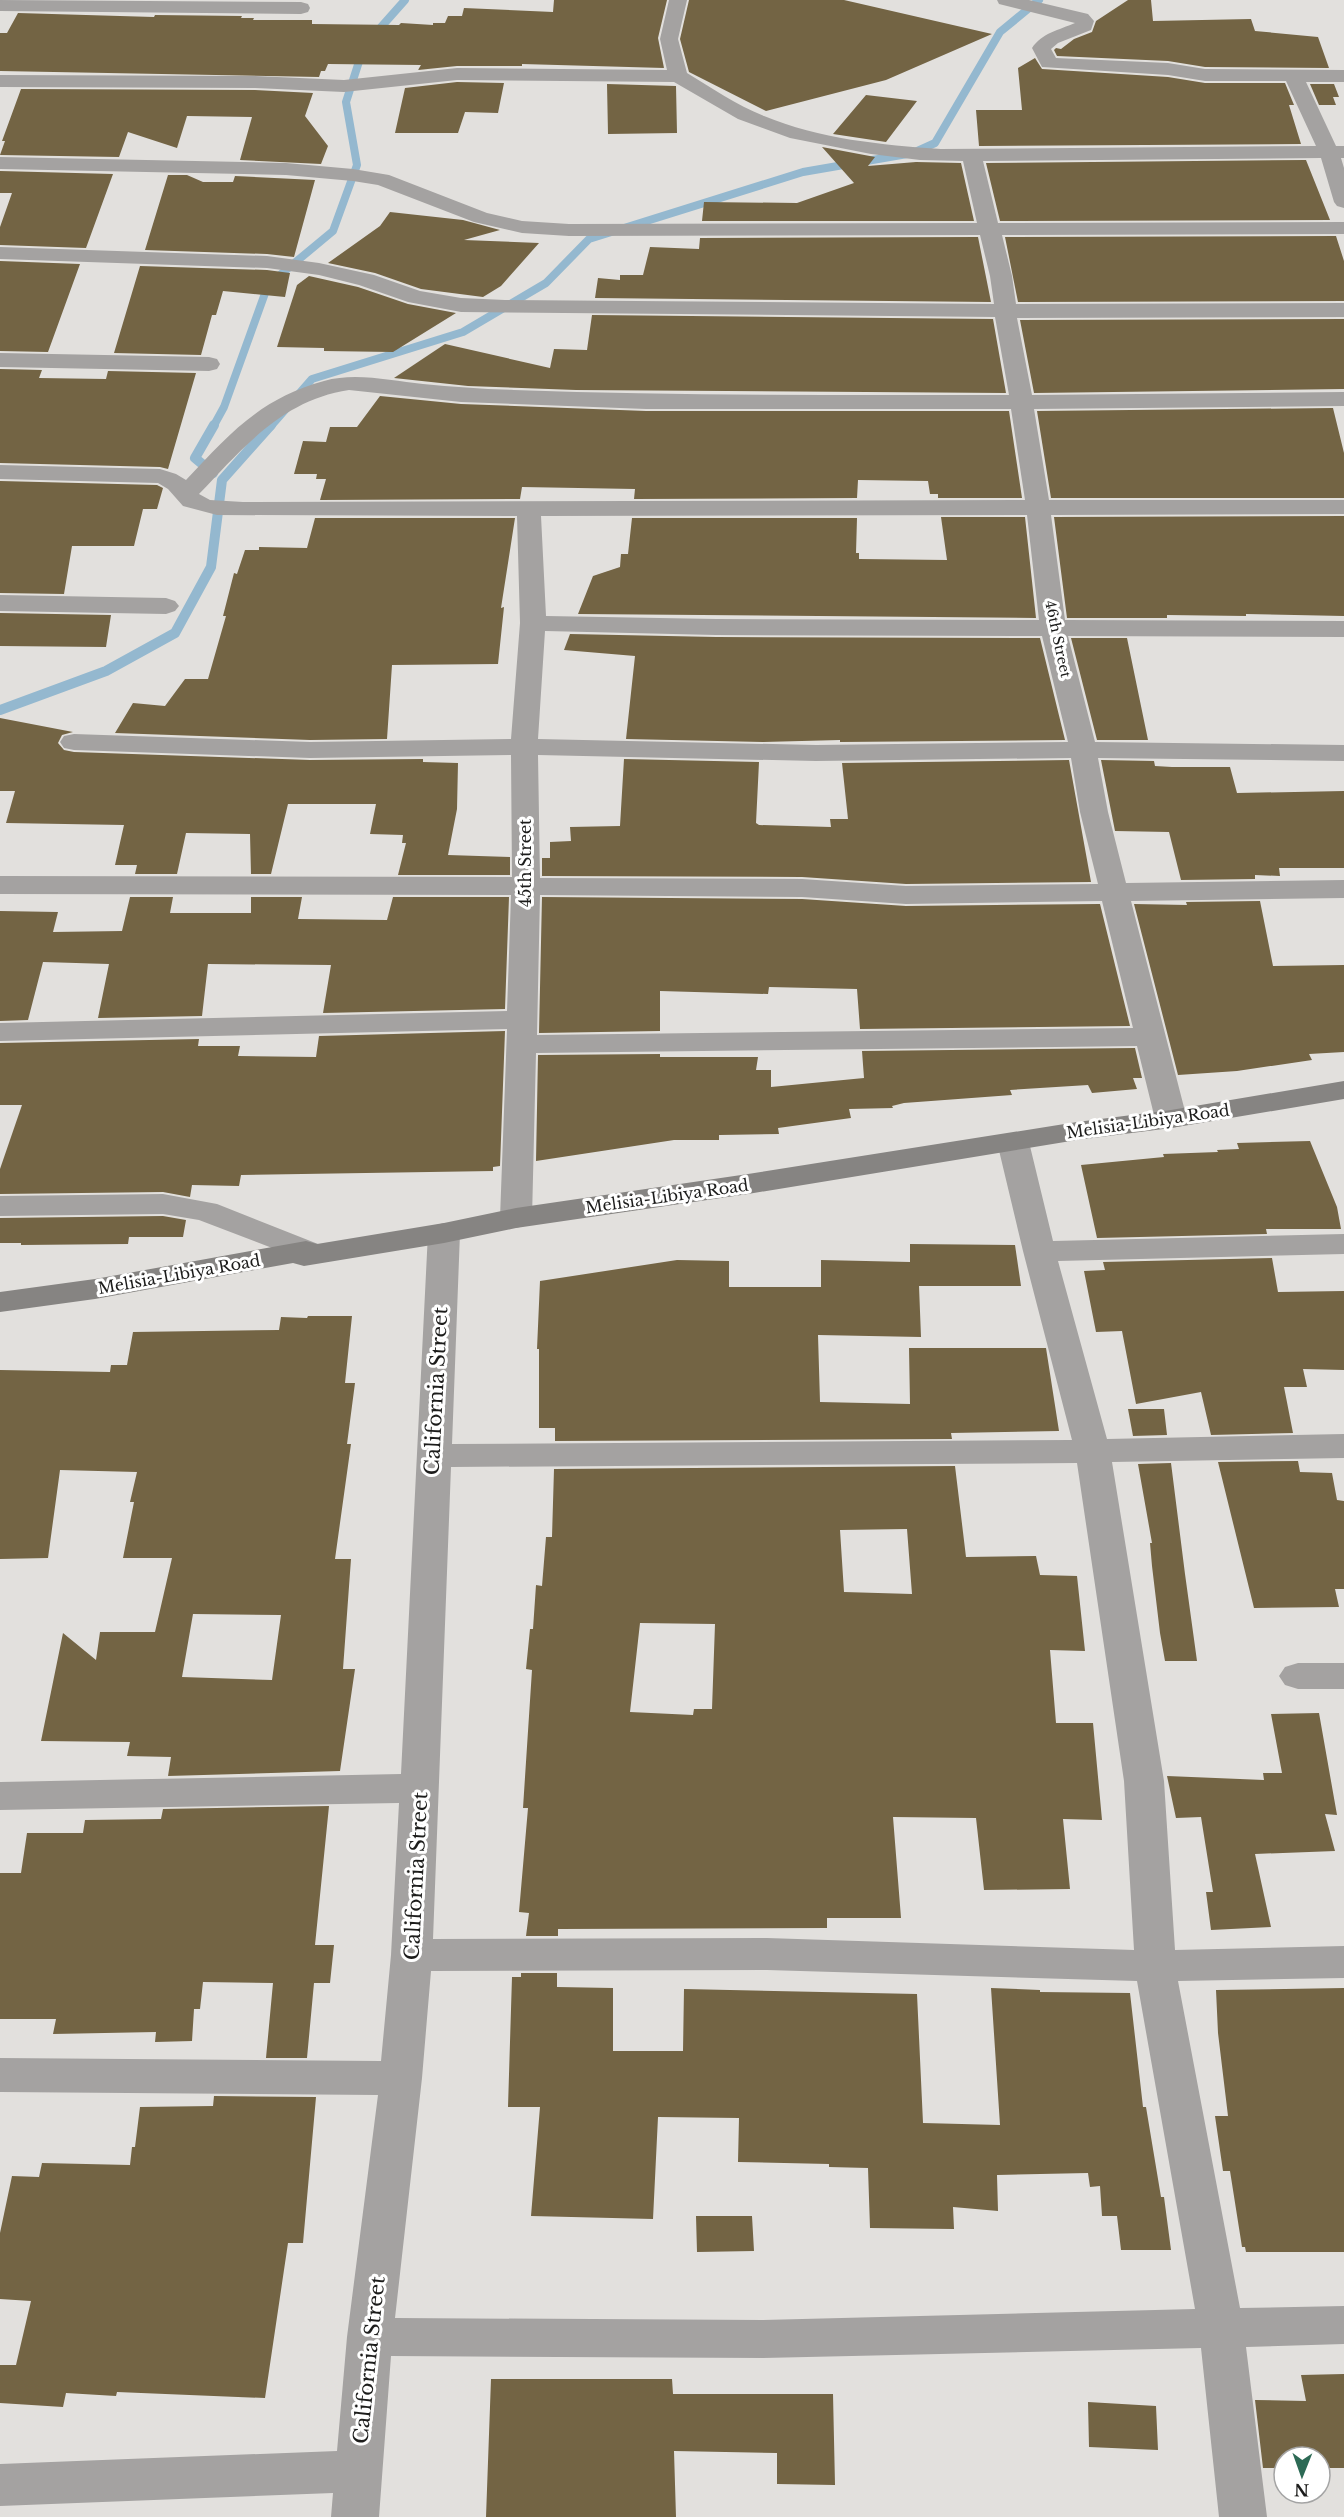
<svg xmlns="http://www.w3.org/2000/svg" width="1344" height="2517" font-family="'Libre Baskerville',serif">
  <rect width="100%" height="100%" fill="#e2e0dd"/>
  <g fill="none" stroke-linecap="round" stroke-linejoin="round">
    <path stroke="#94b8cf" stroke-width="8" d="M374,35L405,0
      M213,427L224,407L268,285L333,231L357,165L346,102L363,49
      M270,427L312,379L463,332L546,283L589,239L803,172L913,153L935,143L1000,32L1039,0"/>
    <path stroke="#94b8cf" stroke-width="10" d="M213,473L195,458L214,425
      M0,710L106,671L175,633L211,567L222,480L271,425"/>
  </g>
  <path fill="#736444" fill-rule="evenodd" d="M554,0H667L658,38L664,68L522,64V66H457L418,70L421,65L328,64L325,71H321L319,77L0,71V33H7L18,13L154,17L155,15L242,16L241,18H254L253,20H312V24L399,25L401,23L433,25V23H445L448,16H462L464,8L553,12Z
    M689,0H844L992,34L886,80L766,111L689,72L680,39Z
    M1128,0H1151L1153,21L1251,19L1255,31L1318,37L1329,68L1205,67L1168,61L1057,56L1054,50L1056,48L1061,49L1074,39L1092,32L1096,21Z
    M1035,58L1042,69L1168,77L1205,83H1285L1294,105H1289L1301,144L979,146L976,110H1022L1018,68Z
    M457,82L504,83L498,113L465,112L458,133H395L405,88Z
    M607,84L676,86L677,133L608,134Z
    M1310,84H1334L1339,97H1333L1336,105H1319Z
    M21,89L255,90L313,93L305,116L328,146L321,164L240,160L252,117L187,116L177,148L128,132L119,157L0,155L5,141H2Z
    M866,95L917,101L886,142L833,134Z
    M822,147L875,157L868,166L916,162L961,163L974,221H702L704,202L797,203L854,183Z
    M1306,160L1330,220L1000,221L986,163Z
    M0,171L113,174L86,248L0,245V227L12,193H0Z
    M168,175H187L203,182H233L235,176L315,180L294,257L267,254L145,250Z
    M390,212L463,220L500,230L464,240L539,243L501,286L483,297L421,289L375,273L328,263L380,226Z
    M1336,236L1344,261V301L1018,302L1005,237Z
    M978,237L991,302L595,298L598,278L620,280V275H643L650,247L699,249L700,238Z
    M0,261L80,264L48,352L0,351Z
    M140,266L267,270L290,273L285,297L223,291L216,315H212L201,355L114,353Z
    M309,276L358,287L408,304L456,313L393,352L324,351V348L277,347L297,285Z
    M592,315L993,319L1006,393L576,390L468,386L394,378L445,344L550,368L554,349L587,350Z
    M1344,319V389L1034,393L1020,320Z
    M0,369L42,370L39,378L106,379L108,371L196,373L168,469L160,467L0,463Z
    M380,396L461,404L646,411H1009L1022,498H938V494H930L928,481L858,480L857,498L634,499L635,489L522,487L520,499L320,500L326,479H316L317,474H294L303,441L326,442L330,427H357Z
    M1333,408L1344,453V498H1051L1037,411Z
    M0,481L157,485L163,488L157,509H143L134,546H72L64,594L0,593Z
    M1344,516V616L1246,614V616L1167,615V618H1067L1054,517Z
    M941,517H1025L1036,618L578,614L593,576L620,567L621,554H628L632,518H857L856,553H859V559L947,560Z
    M315,518H515L501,608L504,607L498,664L392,665L387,739L310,740L115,733L133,703L165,706L185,679H208L226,616H223L234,573L237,574L245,550H259V547L307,548Z
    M0,613L111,615L106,647L0,646Z
    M570,634L716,637L1040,638L1065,740L840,742V740L763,742L626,739L635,656L564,650Z
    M1071,638H1127L1148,740H1097Z
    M0,718L73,732L62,735L58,743L64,750L74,752L310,760L423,759V762L458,763L457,809L448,855L510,857V875H398L406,843H402L403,835L370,834L376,804H288L271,874H251L250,834L186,833L177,874H135L137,865H115L124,825L6,823L15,791H0Z
    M624,759L759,762L756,823L759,825L831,827L830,819H848L842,763L1069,760L1091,882L906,884L802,877L542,876V858H550V842L571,841L570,827L620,826Z
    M1101,760L1154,761L1155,766L1172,767H1230L1237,793L1344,791V868H1279L1280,876L1255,875V879L1181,880L1169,832L1115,831Z
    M130,897H173L170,913H251V897H302L298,919L387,920L393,897H509L505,1009L323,1013L331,965L208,964L202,1016L98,1018L109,964L43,962L28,1020L0,1021V911L58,912L53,932L122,931Z
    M542,897L802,899L906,906L1100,904L1130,1026L860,1029L857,989L769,987L768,994L660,991V1031L539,1033Z
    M1260,901L1273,966L1344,965V1052L1309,1054L1312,1060L1237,1071L1178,1075L1134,904L1187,905L1186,902Z
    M505,1031L500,1166L493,1167V1171L241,1175L239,1186L192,1185L190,1197L163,1192L0,1194V1169L22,1105H0V1043L199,1039L198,1046H240L238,1056L316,1057L319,1036Z
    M1135,1048L1142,1078H1133L1137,1089L1092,1093L1088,1085L1010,1090L1012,1095L904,1103L892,1106L893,1108L849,1109L851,1118L778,1128L779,1134L719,1135V1140H674L536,1161L538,1055L660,1054V1057H758L756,1070H771V1087L864,1078L862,1051Z
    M1310,1141L1337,1207L1341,1229H1266L1267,1234L1097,1238L1081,1165L1164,1157L1163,1154L1218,1152L1217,1150L1239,1149L1237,1143Z
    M163,1216L186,1220L183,1237H129L128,1244L21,1245V1243H0V1218Z
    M910,1244L1015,1245L1021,1286H919L921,1337L818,1335L820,1402L910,1404L909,1348H1046L1059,1431L951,1433L952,1439L555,1441V1428H539V1349H537L540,1281L677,1260L729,1261V1287H821V1260L910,1262Z
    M1272,1258L1278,1292L1344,1291V1370L1303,1369L1307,1387H1284L1293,1433L1211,1435L1201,1392L1136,1404L1122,1331L1096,1332L1084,1271L1105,1270L1103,1262Z
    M308,1316H352L345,1383H355L347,1444H351L335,1559H351L343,1669H355L340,1771L168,1776L171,1757L127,1756L130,1742L41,1741L63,1633L96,1660L100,1632H155L172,1558H123L134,1502H130L137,1472L60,1470L48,1558L0,1559V1370L110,1372L111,1365H127L133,1332L279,1330L281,1317L307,1318ZM193,1614L281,1615L272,1680L182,1677Z
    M1128,1409H1164L1167,1435L1133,1436Z
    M1298,1461L1300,1472L1332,1473L1337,1500L1344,1501V1589H1335L1339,1607L1254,1608L1218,1462Z
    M1171,1463L1185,1574L1197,1661H1165L1160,1633L1152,1566L1150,1543H1152L1138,1464Z
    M955,1466L966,1557L1036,1556L1040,1575L1077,1576L1085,1651L1050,1650L1056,1723H1093L1102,1820L1063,1819L1070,1889L984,1890L976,1818L893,1817L901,1918H827V1928L558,1929V1936H526L529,1913L519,1912L528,1808H523L532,1670L526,1669L530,1629H533L536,1585L542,1586L546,1537H552L554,1469ZM907,1529L912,1594L844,1592L840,1530ZM640,1623L715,1624L712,1709H694L693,1715L630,1712Z
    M1319,1713L1337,1815L1325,1814L1335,1851L1255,1854L1271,1927L1211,1930L1206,1892H1213L1201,1817L1176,1818L1167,1776L1264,1780L1263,1773H1282L1271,1714Z
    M329,1806L315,1945H334L330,1983H314L307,2058H266L273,1983L203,1982L200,2009H194L192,2041L155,2042L156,2032L53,2034L56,2019H0V1873H21L27,1833H83L85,1820L161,1819L163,1809Z
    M521,1973H557V1987L613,1988V2051H683L684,1989L917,1994L923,2123L1000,2125L991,1988L1040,1990V1992L1130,1993L1143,2107H1146L1161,2197H1164L1171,2250H1121L1117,2216H1102L1100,2186L1090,2187L1088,2173L997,2175L998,2211L953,2207L954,2229L870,2228L868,2168L829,2167V2164L738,2162L739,2118L658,2117L653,2219L531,2216L540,2107H508L512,1977H521Z
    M1344,1988V2252H1246L1245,2247H1242L1230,2171H1223L1215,2116H1228L1218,2033L1216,1990Z
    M214,2096L316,2097L303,2243H288L265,2398L117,2392L116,2396L66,2393L63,2407L0,2403V2365H16L31,2301L0,2299V2233L12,2176L39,2177L42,2163L130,2165L132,2147H135L140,2107L213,2106Z
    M696,2216H752L754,2251L697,2252Z
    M1344,2374V2468H1320V2457H1284V2468H1263L1255,2400L1306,2401L1301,2375Z
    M491,2379H672L673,2394H833L835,2485L777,2484V2453L674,2451L676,2517H486Z
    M1088,2402L1156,2406L1158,2450L1089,2447Z"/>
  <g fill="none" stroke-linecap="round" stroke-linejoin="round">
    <path fill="#a4a2a1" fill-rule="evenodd" d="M0,0L301,2L308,4L310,8L308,12L301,14L0,11Z
      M669,0H687L678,39L687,73C712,88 736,105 764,116C819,139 882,145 941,149L1316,146L1286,81H1205L1168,75L1042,67L1032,48C1042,33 1059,30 1075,23L999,4L997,0H1029L1088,14L1094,21L1091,30L1058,43L1051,49L1056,58L1168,63L1205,69L1344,70V82H1306L1336,146H1344V158H1341L1344,168V208L1337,206L1334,202L1321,158L983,161L998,223L1344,222V234L1002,235L1012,276L1016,304L1344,303V317L1017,318L1032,395L1344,392V406L1034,409L1049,500H1344V514L1051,515L1065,620L1344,621V637L1068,636L1095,742L1344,745V761L1098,758L1108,812L1126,883L1344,880V898L1131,901L1187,1119L1182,1126L1171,1128L1160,1126L1155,1119L1137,1046L536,1053L532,1218L528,1225L516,1228L504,1225L500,1218L507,1029L0,1041V1023L507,1011L511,895L0,894V876L512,877L511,755L310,758L74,750L64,748L60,742L64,736L74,734L310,742L511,739L520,623L517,516L217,515L183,506L168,489L158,483L0,479V465L160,469L176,474L186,480C229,434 261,398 324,381C356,372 391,381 423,384C453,387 483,389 514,390C679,396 844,395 1009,395L995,317L461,312L408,302L359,285L319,275L267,268L0,259V247L267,256L319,263L374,275L420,291L461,298L505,300L994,304L990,276L980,235L569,236L522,233L474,222L378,185L353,181L286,175L0,169V157L286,163L353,169L389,175L487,213L522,221L569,224L977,223L963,161L920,160L871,154L790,138L738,119L674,82L457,80L344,92L255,88L0,87V75L255,76L344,80L457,68L667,70L660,39ZM349,390L461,402L646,409H1011L1025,500L243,502L210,500L199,494C243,448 282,400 349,390ZM1027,515L1039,620L716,619L546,616L541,516ZM545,631L716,635L1042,636L1068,742L816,745L538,739ZM538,755L816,761L1071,758L1080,812L1098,884L906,886L802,879L540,878ZM540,895L802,897L906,904L1102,901L1133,1028L537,1035Z
      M0,353L209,357L217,359L220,364L217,369L209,371L0,367Z
      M0,595L166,598L175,601L179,606L175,611L166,614L0,611Z
      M1013,1133L1024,1135L1029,1142L1053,1241L1344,1234V1254L1058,1261L1107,1439L1344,1434V1458L1112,1462L1164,1781L1175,1950L1344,1946V1978L1178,1981L1240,2308L1344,2306V2344L1246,2347L1267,2517H1219L1201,2348L763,2358L391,2356L379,2517H331L333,2493L0,2506V2464L337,2451L347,2337L378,2095L0,2092V2058L381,2061L391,1955L399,1803L0,1810V1782L401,1774L428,1233L432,1226L444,1223L456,1226L460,1233L452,1444L1072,1440L1023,1251L997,1142L1002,1135ZM1077,1463L1124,1781L1134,1950L767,1938L433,1939L451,1467ZM767,1970L1137,1981L1195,2309L763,2320L395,2318L422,2078L431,1971Z
      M163,1194L217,1204L318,1244L322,1251L318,1258L306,1261L199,1220L163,1214L0,1216V1196Z
      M1298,1663H1344V1689H1298L1285,1685L1279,1676L1285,1667Z"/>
    <path fill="#868482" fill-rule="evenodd" d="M1344,1081V1099L1171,1128L1077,1140L748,1194L516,1228L444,1243L304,1266L293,1263L95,1299L0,1312V1292L95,1279L306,1241L317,1244L444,1223L516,1208L748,1174L1077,1122L1171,1110Z"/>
  </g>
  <g text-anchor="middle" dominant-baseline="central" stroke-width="6" stroke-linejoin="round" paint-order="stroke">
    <g font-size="14" fill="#1c1c1b" stroke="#fff">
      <text transform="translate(1058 639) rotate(78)">46th Street</text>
    </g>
    <g font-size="16" fill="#1c1c1b" stroke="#fff">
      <text transform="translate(525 863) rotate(-90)">45th Street</text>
      <text transform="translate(1148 1121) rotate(-8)">Melisia-Libiya Road</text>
      <text transform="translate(667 1196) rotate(-8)">Melisia-Libiya Road</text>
      <text transform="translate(179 1274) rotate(-10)">Melisia-Libiya Road</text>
    </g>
    <g font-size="20" fill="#1c1c1b" stroke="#fff">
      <text transform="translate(436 1391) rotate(-87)">California Street</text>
      <text transform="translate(416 1876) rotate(-87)">California Street</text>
      <text transform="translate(369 2360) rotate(-84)">California Street</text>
    </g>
  </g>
  <g transform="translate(1302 2475) rotate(181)"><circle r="28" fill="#ffffff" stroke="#a4a4a4" stroke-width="1.5"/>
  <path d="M0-4.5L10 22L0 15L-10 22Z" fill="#2d6a55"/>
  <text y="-9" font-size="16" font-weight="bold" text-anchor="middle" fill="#1c1c1b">N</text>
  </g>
</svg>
